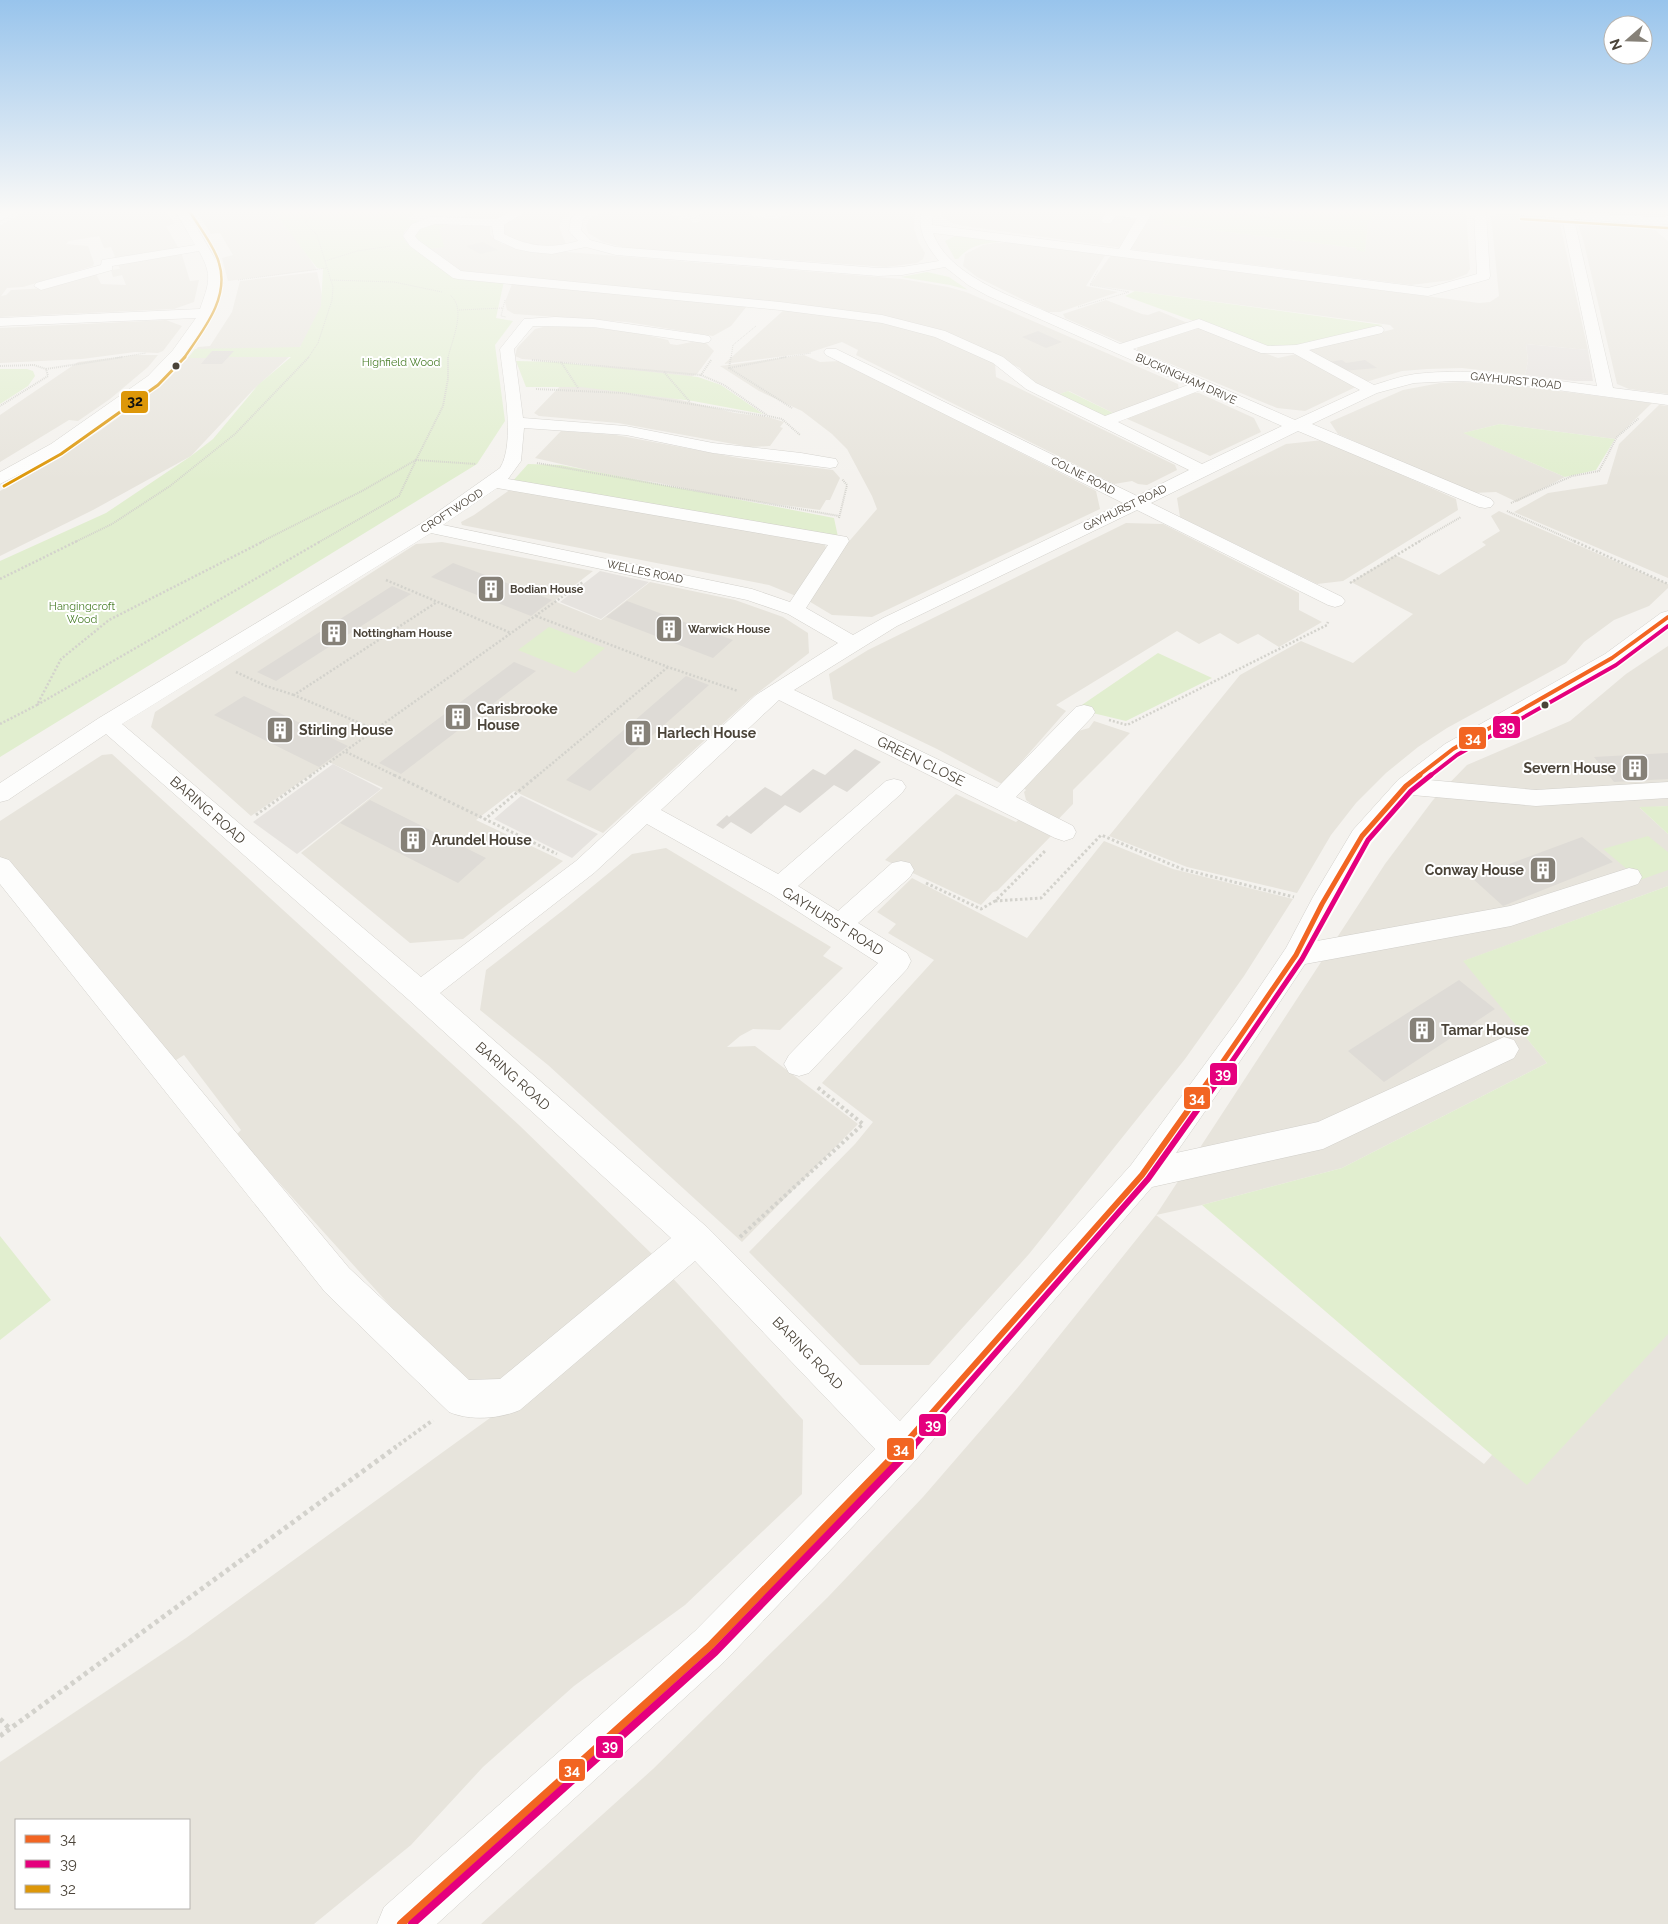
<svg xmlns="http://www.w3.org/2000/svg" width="1668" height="1924" font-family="Raleway,sans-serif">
  <rect width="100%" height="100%" fill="#f4f2ee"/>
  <path fill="#e7e4dc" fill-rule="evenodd" d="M23,212H167L174,224L166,226L179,249L116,259L111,247L104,248L99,236L69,241L66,244L88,246L94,263L93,266L23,287L7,288L1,296L6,295L11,290L49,288L53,284L96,274L101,284L126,285L122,275L113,277L111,270L120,269L117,262L181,252L190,281L199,280L194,302L174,309L0,317V226Z
    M197,212H274L302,246L317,270L228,281L222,258L233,255L220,233L211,234Z
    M465,212H512L495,220H457L467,214Z
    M523,212H572L562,220L559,227L566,244L562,246H530L502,234L501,226L516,215Z
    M603,212H674L671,215L680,217L678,220L690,219L693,223L702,221L699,214L705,212H751V214L754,217L776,218L790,215L785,212H915L914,229L919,243L925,253L923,259L917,263L886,267L626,248L603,242L588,233L586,225L590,218Z
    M941,212H1088L1081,221L1125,225V228L1133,229L1123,246L1116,247L964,226L952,223L941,216Z
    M1366,212H1466L1470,269L1467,274L1451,280L1411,285L1129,249L1146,222L1356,248L1365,251L1368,223L1374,213Z
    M1557,212H1668V216L1587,213Z
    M1502,213L1545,218L1560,224L1588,350L1526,344L1528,361L1525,375L1462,368L1427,369L1402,371L1366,382L1307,351L1394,329L1390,325L1090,285L1111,255L1479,303L1490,302L1499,296L1491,216Z
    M1588,221L1605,222L1655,230L1668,241V394L1629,389L1617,384L1584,243L1578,224Z
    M464,224L488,225L490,227V234L494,239L502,244L527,251L567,252L902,279L948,287L966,292L1178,384L1179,390L1115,414L1069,391L1057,395L1027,378L1020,368L940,332L921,326L466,274L429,250L439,229L448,225L461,226Z
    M995,243H1016L1106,254L1086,286L1118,292L1060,312H1048L977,277L963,266L965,254L983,245Z
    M317,272L322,295L323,306L302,345L252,391L191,456L93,510L0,556V491L55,460L101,430L141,401L170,377L198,347L210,346L232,312L240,281Z
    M512,284L700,300L747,306L731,326L713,336L627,322L514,314L507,310L505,302Z
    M1106,300L1142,314L1148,315L1159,311L1190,324L1127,345L1065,318L1063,314Z
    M785,309L877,320L934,335L995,363L996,377L1175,465L1177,470L1147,485L1138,484L1132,481L1114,484L856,355L858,350L842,342L808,353L724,364Z
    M166,320L182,326L163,351L158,353L135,352L82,359L0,363V328Z
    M551,325L624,330L668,340L670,344L677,345L692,342L706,343L714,351L697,374L691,377L621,370L585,364L522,359L515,356L517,348L535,329Z
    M1194,326L1278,358L1301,353L1360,385L1305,411L1277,408L1137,350L1138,346Z
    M135,355H158L148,367L110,399L78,421L69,420L0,462V415L78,362Z
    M804,355L820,362L840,361L1096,491L1100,509L872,617L832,615L807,600L839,553L877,509L872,496L847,449L832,434L802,411L759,391L720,366Z
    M564,382L660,395L735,413L768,417L784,422L780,427L783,428L770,446L750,447L618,423L539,416L534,413Z
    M1463,382L1520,386L1652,403L1615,439L1500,424L1464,433L1565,477L1517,502L1496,492L1472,493L1338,434L1330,422L1403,390L1440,383Z
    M1187,392L1199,393L1254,418L1261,432L1210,456L1123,417Z
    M1659,405L1668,406V578L1514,512L1548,493L1607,484L1619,444Z
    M561,431L616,435L739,458L833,470L840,478L830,500H826L820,510L723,497L659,483L609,475L535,458Z
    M1323,440L1456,499L1458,510L1343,581L1317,584L1180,517L1177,498L1286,444Z
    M511,489L695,516L825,545L827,551L796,596L769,585L462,525L461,522L474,515Z
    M1499,511L1668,584V588L1649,606L1614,620L1584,642L1566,663L1447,728L1418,747L1386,773L1356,803L1331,835L1297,893L1187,867L1109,836L1240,675L1301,641L1353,663L1413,614L1351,582L1395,555L1439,575L1486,545L1482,542L1500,531L1491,516Z
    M1126,523L1163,524L1299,593V610L1322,622L1279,647L1258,634L1238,644L1220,633L1199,644L1177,631L1056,705L1066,711L1002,784L937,749L833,699L829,674L868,650Z
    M442,542L593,571L554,601L601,620L650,582L735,600L783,617L808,633L809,653L751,698L603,833L514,791L476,820L563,861L463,939L410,943L301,853L383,788L329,762L251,816L151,727L155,712L416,544Z
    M1668,646V806L1640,808L1668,834V886L1464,961L1547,1063L1342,1168L1202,1205L1156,1215L1484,1464L1668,1256V1924H481L653,1769L828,1597L923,1497L1019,1386L1156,1215L1385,864L1433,800L1467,765L1570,721L1626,674Z
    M1094,721L1130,733L1073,790V804L1048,830L1053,834L997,891L993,892L981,905L885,860L956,794L1016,822L1034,806L1026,800L1024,792L1026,790L1023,788L1071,733L1089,728Z
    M112,754L519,1125L653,1255L507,1380L468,1392L236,1135L241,1130L184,1055L173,1062L0,858V821L102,755Z
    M1104,841L1173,869L1293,899L1244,976L1185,1059L1029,1254L929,1365H860L749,1252L855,1144L873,1122L822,1083L934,960L888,933L896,924L877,912L912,878L1027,938Z
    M666,848L831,947L823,956L843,968L780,1030L753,1029L740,1036L727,1047L755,1046L858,1124L742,1242L548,1065L480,1010L486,970L566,908L632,854Z
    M668,1273L803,1420L802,1494L685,1605L574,1686L483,1767L411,1845L314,1924H0V1762L186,1638L613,1329ZM16,1820H189V1908H16Z"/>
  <path fill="#e6e2de" d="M1088,212L1151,214L1149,218L1166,220L1163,224L1146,222L1129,249L1116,247L1123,246L1132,229L1124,228L1125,225L1081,221Z
    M1526,344L1588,350L1593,381H1574L1525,375L1528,361Z"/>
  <path fill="#e1eecf" d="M274,212H418L406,219L419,221C413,225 404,228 403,236C403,245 446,272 455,274C470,279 488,279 504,281L496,318L513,321L495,345L505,421L477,464L0,757V561L106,513L191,456L213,439L258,385L291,357H228L233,351H212L206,358H188L195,349L300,347L321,306L323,269L317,268Z
    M1152,212H1366L1375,213L1368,223L1365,252L1356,250V248L1163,224L1165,220L1149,218Z
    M451,223L439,229L444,247L423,250L414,242L413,231L422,224Z
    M955,236L1011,241C990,243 972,242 958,259H955L945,241Z
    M927,272L949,277L968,290L950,285L901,277Z
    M1135,291L1383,325L1296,346L1268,348L1125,296Z
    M516,361L557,362L698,377L721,385L763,414L693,401L581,387H526Z
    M0,369H27L33,371L35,376L28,386L0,404Z
    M1068,391L1115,414L1102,417L1057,395Z
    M1500,424L1615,439L1596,470L1565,477L1463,433Z
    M528,464L561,465L834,518L838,537L511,483Z
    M549,627L605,648L575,673L518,650Z
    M1158,653L1212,678L1126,721L1076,709Z
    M1668,806V834L1639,807Z
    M1648,836L1668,852V870L1640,880L1603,849Z
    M1668,886V1334L1527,1485L1202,1205L1342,1168L1547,1063L1463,961Z
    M0,1236L51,1300L0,1340Z"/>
  <path fill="#e6e3df" d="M600,571L649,582L601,619L560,602Z
    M333,764L381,789L297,854L253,822Z
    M521,796L598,834L572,858L494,819Z"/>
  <path fill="#dedbd6" d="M483,242L498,250L480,254L466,246Z
    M1038,331L1062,342L1046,348L1022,337Z
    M212,351H234L222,364H201Z
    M1342,360L1346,363L1365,360L1377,368L1342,371L1329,362Z
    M453,563L552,600L531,616L431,577Z
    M392,586L411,594L276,681L257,672Z
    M627,601L733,640L713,658L606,617Z
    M514,662L536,671L401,774L379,763Z
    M686,676L709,685L590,791L566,780Z
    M244,696L348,746L319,767L214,715Z
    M855,749L881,762L847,792L834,785L800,813L785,805L751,834L731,822L723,829L716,825L727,815L729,817L765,787L781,796L813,769L825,775Z
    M1668,753V779L1614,782L1594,757Z
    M370,800L486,858L458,883L340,823Z
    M1582,837L1613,862L1503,906L1472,878Z
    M1459,980L1495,1009L1384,1082L1348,1051Z"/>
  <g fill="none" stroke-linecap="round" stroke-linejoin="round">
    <g stroke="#d2d0cb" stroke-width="1">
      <path id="minor" d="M2,212H17L0,221V213Z
        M176,212H188L218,264L223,283L213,313L183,356L158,382L63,452L0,484V472L51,444L148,376L173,350L196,318L0,326V318L200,309C209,283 213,276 199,251L112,266V270L41,290L34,286L36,283L101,265L102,260L195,245Z
        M511,212H525L504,225V234C529,247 551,249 578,241L569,231L571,218L579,212H592L583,219L581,230L590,240L616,247L878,268L902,267L939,261C926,245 918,232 921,212H933L932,225L1119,249L1137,218L1116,216L1111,223H1103L1101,221L1107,212H1146L1151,215L1130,250L1428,288L1477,274L1474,212H1486L1490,276L1489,279L1428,296L933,233C947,274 1010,296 1047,312C1071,322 1096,333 1120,344L1199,319L1268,346L1296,345L1377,326L1382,327L1384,330L1382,333L1309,350L1374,385C1387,381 1401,376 1415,374C1476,367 1536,378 1597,386L1562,218L1521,215L1515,212H1568L1657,217L1668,216V224L1657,225L1574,219L1613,388L1668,395V405L1506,383L1455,381L1414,383L1377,393L1312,424L1491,499L1494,503L1491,507L1485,508L1479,507L1298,431L1151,503L1342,597L1345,601L1342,605L1335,607L1328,605L1137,510L897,626L794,690L997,788L1076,707L1084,705L1092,707L1095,712L1092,717L1016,797L1073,826L1076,832L1073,838L1064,841L1055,838L779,700L661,810L778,874L886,781L894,779L902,781L906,787L902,793L798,886L838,911L892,863L901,861L910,863L914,870L910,877L858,923L907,953L911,961L907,969L809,1073L799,1076L789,1073L784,1064L789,1055L878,963L771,894L647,824L594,873L440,993L708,1228L900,1421L1131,1165L1236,1022L1286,948L1313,897L1353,830L1398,780L1445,744L1605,654L1661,613L1668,611V627L1619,662L1461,754L1429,780L1536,790L1668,782V798L1536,806L1412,795L1371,842L1334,906L1317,941L1510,906L1629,868L1638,870L1642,877L1638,884L1511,926L1305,964L1256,1038L1176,1153L1318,1122L1504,1037L1514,1040L1519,1049L1514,1058L1323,1149L1152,1187L914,1462L725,1661L437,1924H377L384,1907L695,1631L875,1449L695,1261L520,1410C499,1419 470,1421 449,1412L325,1292L0,884V857L9,860L349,1268L469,1380L500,1379L671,1238L410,1001L106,734L8,800L0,802V783L99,718L422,523L500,468C516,443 503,379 500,349L524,319L555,317L593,319L704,335L709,336L711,339L709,342L704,343L593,327L533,326L514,349L523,418L626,426L713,443L801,453L836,459L838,463L836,467L830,468L713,453L626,435L524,428L521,461L508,479L847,537L849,541L806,608L853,635L883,618L1123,503L826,355L824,352L826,349H836L1137,496L1189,470L1026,389L993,363L935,337L882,323L780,310L458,279L453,278L410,246L403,236L412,224L431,217L496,219ZM435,224L492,226L494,239L516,249L531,252L552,254L586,247L616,255L878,276L902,275L945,267L968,285L988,296L1188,385L1105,416L1036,383L1003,357L945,331L882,315L780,302L461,271L418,240L415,236L420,229ZM1198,328L1261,353H1293L1360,390L1295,420L1133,349ZM1201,390L1282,426L1202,464L1118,422ZM497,488L828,545L790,602L752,589L443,525ZM431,533L747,600L788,614L838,643L756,695L576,861L421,977L122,724Z
        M691,212H705L694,218L688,215Z
        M766,212H778L775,216H767Z"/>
    </g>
    <path stroke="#d3d2cc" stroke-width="1" stroke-dasharray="1 1" stroke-linecap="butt" d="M1220,212L1271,218
      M325,261L357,251L391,246
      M238,280L327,268
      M330,280L394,282L442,292
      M505,300L501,316L506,317
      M1078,307L1129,292L1090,285L1098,270
      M459,310L503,308
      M116,358L146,353
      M308,358L318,343L332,300L333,287L317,235L305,223L313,212
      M448,358C452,339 467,309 450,295
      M731,358L733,345L756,326
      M780,358L811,353"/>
    <path stroke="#d3d2cc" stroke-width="2" stroke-dasharray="1 1" stroke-linecap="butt" d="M786,357L729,368L792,408
      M532,360L701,375
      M711,360L701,375L724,385L768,416L782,419L800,435
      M561,362L578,388
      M0,366L34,365L46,369L48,376L0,406
      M729,368L731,357
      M46,369L123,357
      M664,372L690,402
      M536,389L623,393L765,416
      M537,463L839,516
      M1511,503L1572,476L1599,471L1617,437L1639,418
      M1507,511L1576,542
      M839,518L847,485L842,479
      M75,542L112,524L170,486L235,434L309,357
      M261,542L362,491L416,460L443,406L448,379V357
      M319,542L399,496L416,460L476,464
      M1418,542L1461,517"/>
    <path stroke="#d3d2cc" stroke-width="2.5" stroke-dasharray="2 2" stroke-linecap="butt" d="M1574,541L1668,584
      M0,579L77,541
      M386,580L511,633
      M1350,583L1420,541
      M536,616L668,667L738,691
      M236,672L266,686L294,695
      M37,705L321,541
      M1109,720L1127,725L1327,625L1328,622
      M0,724L37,705L61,659L109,620L264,541
      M376,730L294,695L437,602
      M346,752L396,776
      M310,776L583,582
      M537,776L668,667"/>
    <path stroke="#d3d2cc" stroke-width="3" stroke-dasharray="2.5 2.5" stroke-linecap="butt" d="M394,775L557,854
      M256,815L312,775
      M484,820L538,775
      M926,883L981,909L995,901L1046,850
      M995,901L1041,898L1101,835L1182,869L1294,897"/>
    <path stroke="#d3d2cc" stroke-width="4" stroke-dasharray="3 3" stroke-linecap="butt" d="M740,1237L863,1124L817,1087
      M394,1448L433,1420"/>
    <path stroke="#d3d2cc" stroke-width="5" stroke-dasharray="4 4" stroke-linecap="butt" d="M0,1719L10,1729
      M0,1736L396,1447"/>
    <use href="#minor" fill="#fdfdfc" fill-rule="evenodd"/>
    <g stroke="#fff" stroke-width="7">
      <path id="bus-1-far3" d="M1418,776L1453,749L1612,658L1668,617"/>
    </g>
    <g stroke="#fff" stroke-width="9">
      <path id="bus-1-far2" d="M1215,1073L1296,955L1322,904L1362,836L1406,786L1420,775"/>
    </g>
    <g stroke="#fff" stroke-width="10">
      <path id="bus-1-far1" d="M901,1448L1142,1175L1216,1071"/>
    </g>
    <g stroke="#fff" stroke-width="11">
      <path id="bus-1" d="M401,1924L710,1646L903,1447"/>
    </g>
    <g stroke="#fff" stroke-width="7">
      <path id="bus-2-far3" d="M1430,776L1457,755L1616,665L1668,626"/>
    </g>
    <g stroke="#fff" stroke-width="9">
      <path id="bus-2-far2" d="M1224,1073L1302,959L1368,840L1411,791L1431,775"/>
    </g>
    <g stroke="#fff" stroke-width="10">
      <path id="bus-2-far1" d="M912,1448L1148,1179L1225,1071"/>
    </g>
    <g stroke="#fff" stroke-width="11">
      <path id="bus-2" d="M412,1924L715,1652L913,1447"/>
    </g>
    <g stroke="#fff" stroke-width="4.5">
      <path id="bus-3-far1" d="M1521,219L1668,228
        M184,358C203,330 230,298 219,263C215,247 199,227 190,212"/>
    </g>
    <g stroke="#fff" stroke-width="5.5">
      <path id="bus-3" d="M4,486L61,454L158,385L185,357"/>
    </g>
    <use href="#bus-1-far3" stroke="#f26522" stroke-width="4"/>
    <use href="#bus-1-far2" stroke="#f26522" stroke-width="5"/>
    <use href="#bus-1-far1" stroke="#f26522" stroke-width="6"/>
    <use href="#bus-1" stroke="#f26522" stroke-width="8"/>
    <use href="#bus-2-far3" stroke="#e5007d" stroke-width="4"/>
    <use href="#bus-2-far2" stroke="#e5007d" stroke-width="5"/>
    <use href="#bus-2-far1" stroke="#e5007d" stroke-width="6"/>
    <use href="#bus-2" stroke="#e5007d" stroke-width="8"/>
    <use href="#bus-3-far1" stroke="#dd9709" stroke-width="2.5"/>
    <use href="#bus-3" stroke="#dd9709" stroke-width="3"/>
  </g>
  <linearGradient id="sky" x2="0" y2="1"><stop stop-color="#98c4ec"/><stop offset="0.44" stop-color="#faf9f7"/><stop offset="1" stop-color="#faf9f7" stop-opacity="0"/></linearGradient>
  <rect width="1668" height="481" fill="url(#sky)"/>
  <defs>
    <g id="building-square" transform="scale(1.4375)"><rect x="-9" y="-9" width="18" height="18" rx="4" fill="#868178" stroke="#fff"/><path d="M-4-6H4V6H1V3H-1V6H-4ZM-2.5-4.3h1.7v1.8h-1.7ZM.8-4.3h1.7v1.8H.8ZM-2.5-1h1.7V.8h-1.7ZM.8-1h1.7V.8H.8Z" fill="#fff"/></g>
  </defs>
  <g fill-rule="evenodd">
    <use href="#building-square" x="491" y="589"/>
    <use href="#building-square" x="669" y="629"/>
    <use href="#building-square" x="334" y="633"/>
    <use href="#building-square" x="458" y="717"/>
    <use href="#building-square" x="280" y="730"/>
    <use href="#building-square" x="638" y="733"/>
    <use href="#building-square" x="1635" y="768"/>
    <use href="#building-square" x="413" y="840"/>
    <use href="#building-square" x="1543" y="870"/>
    <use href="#building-square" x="1422" y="1030"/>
  </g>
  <g fill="#4b4439" stroke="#fff" stroke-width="2">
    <circle cx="176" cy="366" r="4.5"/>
    <circle cx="1545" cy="705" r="4.5"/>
  </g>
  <g text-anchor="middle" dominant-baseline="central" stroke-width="4" stroke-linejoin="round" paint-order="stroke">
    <g font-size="11" fill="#4a7f2a" stroke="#fff">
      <text x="401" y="362">Highfield Wood</text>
      <text x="82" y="606">Hangingcroft<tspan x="82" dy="13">Wood</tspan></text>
    </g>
    <g font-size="11" fill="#4b4439" stroke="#fff">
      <text transform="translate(1186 379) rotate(24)">BUCKINGHAM DRIVE</text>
      <text transform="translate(1516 381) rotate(6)">GAYHURST ROAD</text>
      <text transform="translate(1083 476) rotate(27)">COLNE ROAD</text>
      <text transform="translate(1125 508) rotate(-26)">GAYHURST ROAD</text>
      <text transform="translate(452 511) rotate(-33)">CROFTWOOD</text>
      <text transform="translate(645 572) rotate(12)">WELLES ROAD</text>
    </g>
    <g font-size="11" font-weight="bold" fill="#4b4439" stroke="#fff" text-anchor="start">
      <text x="510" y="589">Bodian House</text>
      <text x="688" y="629">Warwick House</text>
      <text x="353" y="633">Nottingham House</text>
    </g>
    <g font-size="14" font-weight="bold" fill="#4b4439" stroke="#fff" text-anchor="start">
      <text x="477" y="709">Carisbrooke<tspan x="477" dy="16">House</tspan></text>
      <text x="299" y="730">Stirling House</text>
      <text x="657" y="733">Harlech House</text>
      <text x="1616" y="768" text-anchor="end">Severn House</text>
      <text x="432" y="840">Arundel House</text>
      <text x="1524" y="870" text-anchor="end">Conway House</text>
      <text x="1441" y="1030">Tamar House</text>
    </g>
    <g font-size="14" fill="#4b4439" stroke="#fff">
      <text transform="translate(921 761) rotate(26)">GREEN CLOSE</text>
      <text transform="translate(208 810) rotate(41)">BARING ROAD</text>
      <text transform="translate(833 921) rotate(32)">GAYHURST ROAD</text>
      <text transform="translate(513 1076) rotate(42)">BARING ROAD</text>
      <text transform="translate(808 1353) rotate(46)">BARING ROAD</text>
    </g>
  </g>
  <g stroke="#fff" stroke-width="2">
    <rect x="120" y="390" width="29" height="24" rx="5" fill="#dd9709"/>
    <rect x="1492" y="715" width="29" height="24" rx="5" fill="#e5007d"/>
    <rect x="1458" y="726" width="29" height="24" rx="5" fill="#f26522"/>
    <rect x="1209" y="1062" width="29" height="24" rx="5" fill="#e5007d"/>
    <rect x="1183" y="1086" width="28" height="24" rx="5" fill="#f26522"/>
    <rect x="918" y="1413" width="29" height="24" rx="5" fill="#e5007d"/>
    <rect x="886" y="1437" width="29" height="24" rx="5" fill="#f26522"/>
    <rect x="595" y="1735" width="29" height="24" rx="5" fill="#e5007d"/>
    <rect x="558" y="1758" width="28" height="24" rx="5" fill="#f26522"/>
  </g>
  <g font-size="14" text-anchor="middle" font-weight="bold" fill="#fff">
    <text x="1507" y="732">39</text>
    <text x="1473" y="743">34</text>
    <text x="1223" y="1079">39</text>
    <text x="1197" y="1103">34</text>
    <text x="933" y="1430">39</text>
    <text x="901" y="1454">34</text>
    <text x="610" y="1751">39</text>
    <text x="572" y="1775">34</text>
  </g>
  <g font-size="14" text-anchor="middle" font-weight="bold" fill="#111">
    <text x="135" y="406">32</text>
  </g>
  <rect x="15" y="1819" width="175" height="90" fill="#ffffff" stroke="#b7b4b0"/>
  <rect x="25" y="1835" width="25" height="8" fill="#f26522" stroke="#b7b4b0"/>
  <text x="60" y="1844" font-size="15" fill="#4b4439">34</text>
  <rect x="25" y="1860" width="25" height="8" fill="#e5007d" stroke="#b7b4b0"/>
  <text x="60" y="1869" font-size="15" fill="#4b4439">39</text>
  <rect x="25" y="1885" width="25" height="8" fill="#dd9709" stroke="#b7b4b0"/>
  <text x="60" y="1894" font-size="15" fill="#4b4439">32</text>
  <g transform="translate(1628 40) rotate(250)"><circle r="24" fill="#ffffff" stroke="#b7b4b0"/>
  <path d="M0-4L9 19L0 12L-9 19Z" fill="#868178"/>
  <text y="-8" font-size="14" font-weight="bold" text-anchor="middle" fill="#4b4439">N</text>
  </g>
</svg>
